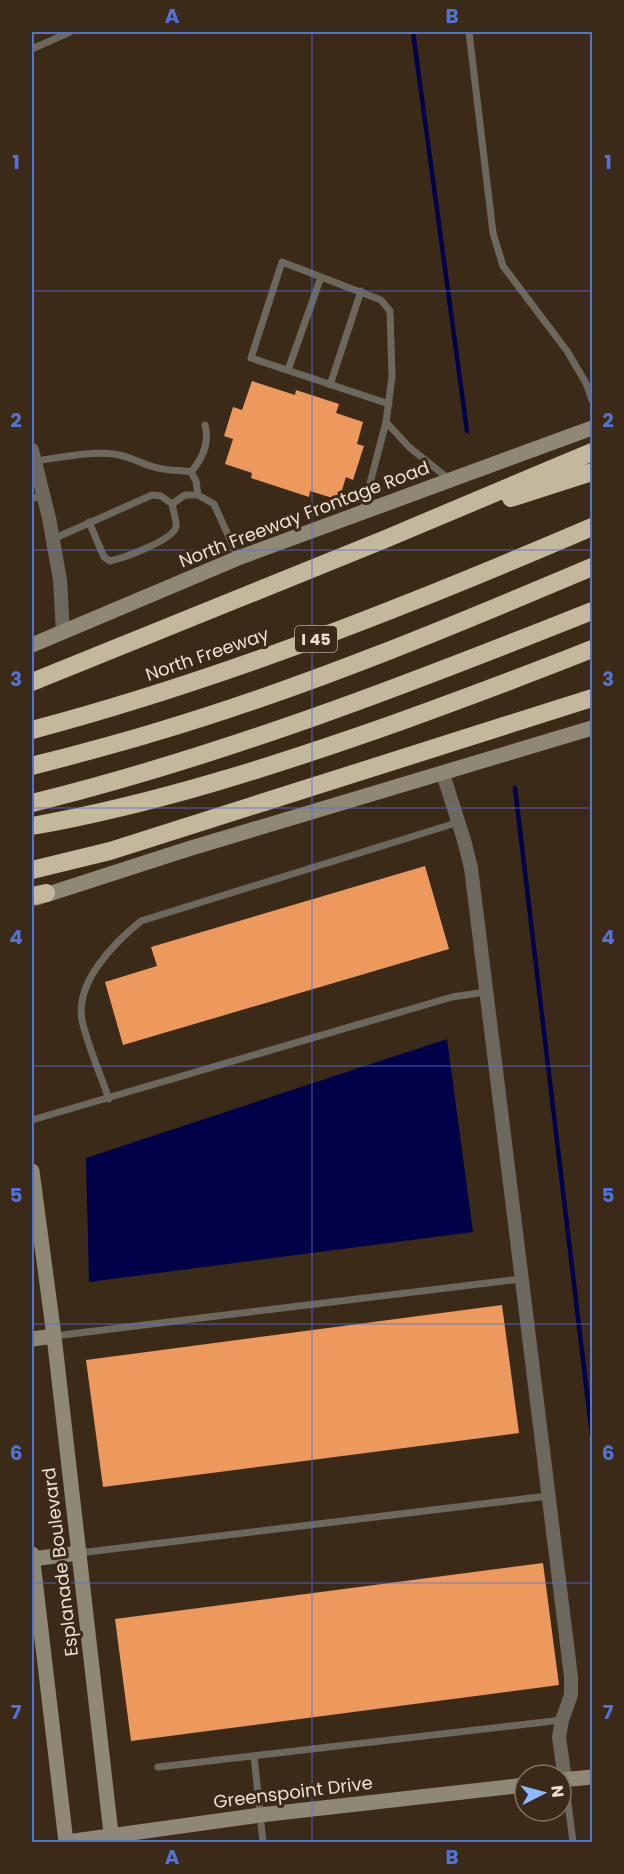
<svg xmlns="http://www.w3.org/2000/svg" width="624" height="1874" font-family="Poppins,sans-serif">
  <rect width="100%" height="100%" fill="#3c2a18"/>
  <path fill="#01014a" d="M447,1039L473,1232L89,1282L86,1158Z"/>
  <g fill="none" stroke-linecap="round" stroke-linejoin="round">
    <path stroke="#01014a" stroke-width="4.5" d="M413,32L467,431
      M515,788L592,1435"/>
  </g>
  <path fill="#ed995e" d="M252,381L295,395L296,390L339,404L336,413L363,422L357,444L364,446L353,480L346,477L339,500L310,491L309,497L251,478L252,473L225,464L233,439L224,436L233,407L242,410Z
    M425,866L449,949L123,1045L105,982L157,966L151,947Z
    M502,1305L519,1433L103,1487L86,1360Z
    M543,1563L559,1685L131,1741L115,1619Z"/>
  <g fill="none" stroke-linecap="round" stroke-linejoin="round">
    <path stroke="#6d685d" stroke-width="7" d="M469,32L493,233L503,266L567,351L586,383L592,400
      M32,49L70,32
      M288,370L321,277
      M330,385L361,291
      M386,422L409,447L450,480
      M34,461C60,458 88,451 114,454C129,456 140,463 154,467C166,471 178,470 191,472L196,481L198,495
      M191,472C203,458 210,443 205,425
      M32,498L44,497
      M172,504L185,495H198L214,504L238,557
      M363,510L386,422L392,377L390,311L381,300L282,262L251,358L389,404
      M53,539L152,495L161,496L172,504C173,511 177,520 176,527C173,540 124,558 110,561L104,557L89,522
      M109,1099C101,1076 87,1044 82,1020C75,982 114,943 141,921L459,822
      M32,1120L452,997L486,992
      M54,1336L521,1279
      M79,1553L548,1496
      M254,1756L263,1842
      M158,1767L562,1720
      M565,1780L573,1842"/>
    <path stroke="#6d685d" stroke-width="14" d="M32,450L49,518L60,580L63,632
      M443,774L464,840L471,868L571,1677V1695L562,1720L559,1737L565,1780"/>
    <path stroke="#8f8876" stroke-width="15" d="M32,645L238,558L592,428
      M36,898L188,849L592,728
      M32,1171L54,1336L112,1842
      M32,1339L54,1336
      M32,1554L66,1842
      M32,1559L79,1553
      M561,1780L592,1777
      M67,1842L260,1815L525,1785"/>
    <path stroke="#c3b89b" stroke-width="18" d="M511,498L592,472
      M32,682L383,540L592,452
      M32,730C224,679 410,605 592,527
      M32,766C74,755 117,744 159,731C307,687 450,627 592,567
      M32,803C223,756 409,684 592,611
      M32,826C156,804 277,765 396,723C462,699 527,675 592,649
      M32,870L110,851L592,698
      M32,896L46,893"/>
  </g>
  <path fill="none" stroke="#5172d7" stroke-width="1.5" stroke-opacity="0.55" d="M312,32V1842M32,291H592M32,550H592M32,808H592M32,1066H592M32,1324H592M32,1583H592"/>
  <g text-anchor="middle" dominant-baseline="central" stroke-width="6" stroke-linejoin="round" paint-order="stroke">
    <rect fill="#3c2a18" stroke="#b7a99c" stroke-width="1.5" x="295" y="626" width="42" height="26" rx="4.5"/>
    <g font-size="16" font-weight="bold" fill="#ece0d5">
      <text x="316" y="639">I 45</text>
    </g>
    <g font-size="18" fill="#ece0d5" stroke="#3c2a18">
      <text transform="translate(304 514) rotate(-21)">North Freeway Frontage Road</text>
      <text transform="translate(207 654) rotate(-19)">North Freeway</text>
      <text transform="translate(60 1562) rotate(-97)">Esplanade Boulevard</text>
      <text transform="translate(293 1792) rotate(-7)">Greenspoint Drive</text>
    </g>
  </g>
  <rect width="624" height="1874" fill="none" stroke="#3c2a18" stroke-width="66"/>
  <g transform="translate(543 1793) rotate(84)"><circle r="28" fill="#3c2a18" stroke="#827364" stroke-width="1.5"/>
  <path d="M0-4.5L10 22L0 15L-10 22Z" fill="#8cb9fc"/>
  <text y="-9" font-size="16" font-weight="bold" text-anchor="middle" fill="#ece0d5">N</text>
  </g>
  <rect x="33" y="33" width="558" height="1808" fill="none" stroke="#5172d7" stroke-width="2"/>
  <g font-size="20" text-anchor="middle" font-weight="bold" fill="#5172d7">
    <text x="172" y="23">A</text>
    <text x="452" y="23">B</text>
    <text x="16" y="169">1</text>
    <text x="608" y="169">1</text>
    <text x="16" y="427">2</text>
    <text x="608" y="427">2</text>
    <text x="16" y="686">3</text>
    <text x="608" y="686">3</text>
    <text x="16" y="944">4</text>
    <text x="608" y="944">4</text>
    <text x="16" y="1202">5</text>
    <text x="608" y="1202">5</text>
    <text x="16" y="1460">6</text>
    <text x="608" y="1460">6</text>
    <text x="16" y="1719">7</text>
    <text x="608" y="1719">7</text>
    <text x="172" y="1864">A</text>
    <text x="452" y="1864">B</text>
  </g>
</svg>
